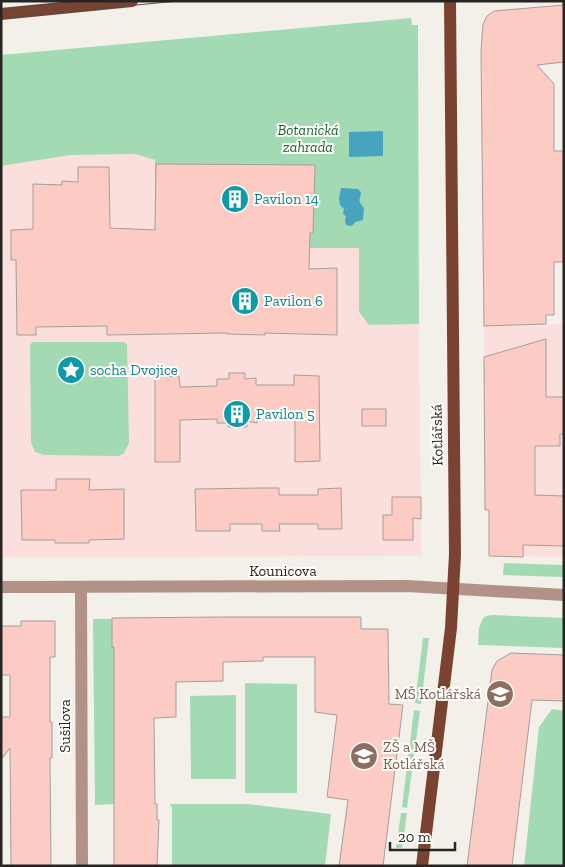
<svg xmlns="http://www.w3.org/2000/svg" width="565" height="867" font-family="'Zilla Slab',serif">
  <rect width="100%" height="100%" fill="#f2f0e9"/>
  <path fill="#fadfdd" d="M135,154L155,160V248H359V312L369,325L419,324L421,556L1,558V166L71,155Z
    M564,324V557L489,556V510H485L484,326Z"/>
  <path fill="#a3dab3" d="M411,18L412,25H418L419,324L369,325L359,312V248H155V160L135,154L71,155L1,166V55Z
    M32,342H123L127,344L129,443L124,453L119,456L44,455L35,452L31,442L30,345Z
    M504,563L564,565V577L503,575Z
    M493,615L564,618V648L478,645L479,628L483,618L486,616Z
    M93,619H112V647H114V804L95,805Z
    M423,638H429L421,704L415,703Z
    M245,683L297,684V793H245Z
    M236,695V779H191L190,696Z
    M552,709L564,711V866H524L539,727Z
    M414,710L420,711L407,808L402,807Z
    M170,804H248L331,814L325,866H172V808Z
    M401,813H407L402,848H396Z"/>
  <path fill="#48a3c0" d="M383,131V156L349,157V132Z
    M341,188L358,189L361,192C360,202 357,199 364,208L363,220L355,222L352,226L346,225L345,221L346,217L343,213L344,209L340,205L339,198Z"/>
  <path fill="#fccbc3" stroke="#a59d9b" d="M564,5V62L537,65L554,84V151H563V262H554V315H546V324L484,326L481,51L483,24L487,16L494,11Z
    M156,164L315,165L313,233H310L309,269L337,268V335L265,333V335L227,334V333L107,335V326L36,327V335H17L16,260H11V230L33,229V184L62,185V181L78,182V167H109L110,228L155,230Z
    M546,339V397H564V434H560V446H535V495L564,496V546L523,545V557L489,556V510H485L484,357Z
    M229,373H245V379L256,378V385H294V375L319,376L320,461L295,462V419H257V423L247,421V427H228V423H217V419L180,420V462H155V377L179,376L180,387L217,386V379H229Z
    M362,409H386V426H362Z
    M56,479H90L89,490L124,489V539L89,540V543H55V540H22L21,490H56Z
    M262,488H279V495H318V489L341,488L342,529H318V524H279L280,531H262V524H230V531H196L195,489Z
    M392,497H421V519L413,518V540H383V515H392Z
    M222,617H361V629H388L389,704L403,705L383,866H339L348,800L327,797L337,715L315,712V657H263V661L223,662V681L176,682V717L154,718L155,804H157V820H159L157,866H114V647H112V618Z
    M21,621H55V657H50V722H52V758H50L51,866H11L10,748L1,760V717H10V675H1V626H21Z
    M511,653L564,655V701L532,700L512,866H467L492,670L497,661Z"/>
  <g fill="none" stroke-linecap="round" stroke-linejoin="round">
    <path stroke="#b29287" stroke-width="12" d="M1,587L407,586L564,595
      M81,587L82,866"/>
    <path stroke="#7a4331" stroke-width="12" d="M1,14L132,1
      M422,866L451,628L455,554L450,1"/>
    <path stroke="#4e4d4a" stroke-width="1" d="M1,10L80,1
      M1,18L178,1"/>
  </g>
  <defs>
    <g id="building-disc" transform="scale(1.4375)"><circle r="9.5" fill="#0f9aa8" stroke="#fffef9"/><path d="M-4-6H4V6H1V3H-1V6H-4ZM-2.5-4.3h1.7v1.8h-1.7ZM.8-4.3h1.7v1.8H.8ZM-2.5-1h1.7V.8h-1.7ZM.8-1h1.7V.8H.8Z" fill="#fff"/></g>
    <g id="sight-disc" transform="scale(1.4375)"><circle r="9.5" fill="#0f9aa8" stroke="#fffef9"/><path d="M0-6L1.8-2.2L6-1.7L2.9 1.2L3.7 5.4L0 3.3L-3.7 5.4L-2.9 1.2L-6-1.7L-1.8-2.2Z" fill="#fff"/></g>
    <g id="school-disc" transform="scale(1.4375)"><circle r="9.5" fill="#8d6e63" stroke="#fffef9"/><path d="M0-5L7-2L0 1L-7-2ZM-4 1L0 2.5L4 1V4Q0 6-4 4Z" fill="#fff"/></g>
  </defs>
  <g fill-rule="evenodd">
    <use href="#building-disc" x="235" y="199"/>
    <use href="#building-disc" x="245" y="301"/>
    <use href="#sight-disc" x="71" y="370"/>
    <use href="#building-disc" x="237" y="414"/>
    <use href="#school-disc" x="500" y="694"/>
    <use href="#school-disc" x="364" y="756"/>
  </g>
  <g text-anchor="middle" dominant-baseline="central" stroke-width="4" stroke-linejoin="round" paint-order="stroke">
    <g font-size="15" font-style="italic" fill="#196439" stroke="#fffef9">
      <text x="308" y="130">Botanická<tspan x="308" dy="17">zahrada</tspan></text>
    </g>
    <g font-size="15" fill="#0d838f" stroke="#fffef9" text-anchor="start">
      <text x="254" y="199">Pavilon 14</text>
      <text x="264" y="301">Pavilon 6</text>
      <text x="90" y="370">socha Dvojice</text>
      <text x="256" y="414">Pavilon 5</text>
    </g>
    <g font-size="15" fill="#262523" stroke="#fffef9">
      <text transform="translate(437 435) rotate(-91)">Kotlářská</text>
      <text x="283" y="571">Kounicova</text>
      <text transform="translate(65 726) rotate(-90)">Sušilova</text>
    </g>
    <g font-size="15" fill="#785e54" stroke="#fffef9" text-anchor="end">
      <text x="481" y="694">MŠ Kotlářská</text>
      <text x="383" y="747" text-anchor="start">ZŠ a MŠ<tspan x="383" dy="17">Kotlářská</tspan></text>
    </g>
  </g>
  <rect width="565" height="867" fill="none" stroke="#262523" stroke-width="5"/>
  <path d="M390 842v8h65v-8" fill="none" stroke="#262523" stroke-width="2.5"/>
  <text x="398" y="842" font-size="15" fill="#262523" stroke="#fffef9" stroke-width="4" paint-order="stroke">20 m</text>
</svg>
